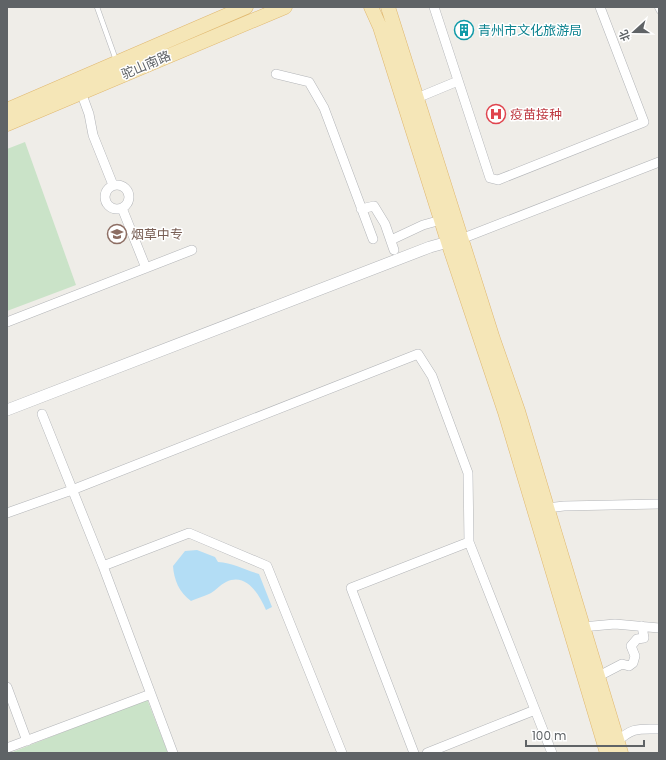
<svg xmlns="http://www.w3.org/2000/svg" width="666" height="760" font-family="Poppins,'Noto Sans SC',sans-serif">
  <rect width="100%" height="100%" fill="#efede8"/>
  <path fill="#cae3c8" d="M25,142L76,285L7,311V149Z
    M147,699L168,753H10Z"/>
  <path fill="#b3ddf5" d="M197,550L215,557L218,562C233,563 245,570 259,574L272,607L266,610C259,595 247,572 226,582C220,585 216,590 211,593C206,596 197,598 191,601C179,592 174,580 173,566L185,551Z"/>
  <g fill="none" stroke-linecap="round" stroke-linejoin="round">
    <g stroke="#b3b5b8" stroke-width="5.5">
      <path id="service" d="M97,7L116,60
        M657,7L659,11"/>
    </g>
    <g stroke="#b3b5b8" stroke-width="10">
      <path id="minor" d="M434,7L490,178L498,180L644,122L600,7
        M276,74L309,82L324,108L373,239
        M81,92L89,114L93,135L113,185
        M417,98L458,81
        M105 197a12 12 0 1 1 24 0a12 12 0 1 1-24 0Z
        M122,208L146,268
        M361,209L374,206L385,224L394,250
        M461,239L659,162
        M391,240L423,225L441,220
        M7,322L192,250
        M42,414L103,566L173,753
        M547,508L564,506L659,504
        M7,513L72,490L418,354L432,376L468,473L469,542L552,753
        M103,566L189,533L267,566L342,753
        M582,627L615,624L659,628
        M597,677L622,664L629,666L633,663L635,656L631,646L637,639L644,638L642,626
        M7,687L27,741
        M617,742C632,727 639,729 659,729
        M7,748L151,694
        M414,753L351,588L469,542
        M427,753L535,710"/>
    </g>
    <g stroke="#b3b5b8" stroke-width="12">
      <path id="tertiary" d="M7,410L430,247L448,242"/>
    </g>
    <g stroke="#e0b870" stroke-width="15">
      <path id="primary" d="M371,7L380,27L448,242L505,412L607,753
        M388,7L493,339L518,411L621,753
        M7,110L246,7
        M7,124L285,7"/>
    </g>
    <use href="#service" stroke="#fff" stroke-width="4.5"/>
    <use href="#minor" stroke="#fff" stroke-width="9"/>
    <use href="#tertiary" stroke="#fff" stroke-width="11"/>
    <use href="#primary" stroke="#f5e6b7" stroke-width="14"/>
  </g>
  <defs>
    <g id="building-ring" transform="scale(1)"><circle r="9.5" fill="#fff" stroke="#0f9aa8" stroke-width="1.5"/><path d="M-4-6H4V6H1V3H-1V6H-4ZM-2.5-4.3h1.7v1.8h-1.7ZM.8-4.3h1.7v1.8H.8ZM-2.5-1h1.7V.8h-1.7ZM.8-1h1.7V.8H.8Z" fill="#0f9aa8"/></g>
    <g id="hospital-ring" transform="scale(1)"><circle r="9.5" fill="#fff" stroke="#e0444e" stroke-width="1.5"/><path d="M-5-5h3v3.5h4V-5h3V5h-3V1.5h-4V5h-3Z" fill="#e0444e"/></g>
    <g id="school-ring" transform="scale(1)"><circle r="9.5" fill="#fff" stroke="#8d6e63" stroke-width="1.5"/><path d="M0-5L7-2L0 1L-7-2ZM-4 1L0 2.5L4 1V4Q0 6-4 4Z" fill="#8d6e63"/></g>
  </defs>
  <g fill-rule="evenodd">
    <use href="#building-ring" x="464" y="30"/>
    <use href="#hospital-ring" x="496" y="114"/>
    <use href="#school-ring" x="117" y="234"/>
  </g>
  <g text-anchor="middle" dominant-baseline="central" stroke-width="3" stroke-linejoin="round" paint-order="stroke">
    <g font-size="13" fill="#0d838f" stroke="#fff" text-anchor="start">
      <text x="478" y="30">青州市文化旅游局</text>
    </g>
    <g font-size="13" fill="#5f6366" stroke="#fff">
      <text transform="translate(146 65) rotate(-23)">驼山南路</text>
    </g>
    <g font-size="13" fill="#be3a42" stroke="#fff" text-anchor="start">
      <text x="510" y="114">疫苗接种</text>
    </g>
    <g font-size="13" fill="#785e54" stroke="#fff" text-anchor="start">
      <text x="131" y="234">烟草中专</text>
    </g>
  </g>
  <rect width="666" height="760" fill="none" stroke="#5f6366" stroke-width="16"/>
  <g transform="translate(634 32) rotate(249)" stroke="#ffffff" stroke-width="3" paint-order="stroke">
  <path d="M0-3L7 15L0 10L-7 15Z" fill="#5f6366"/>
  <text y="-6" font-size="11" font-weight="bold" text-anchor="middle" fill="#5f6366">北</text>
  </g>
  <path d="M526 740v6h118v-6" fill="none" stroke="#5f6366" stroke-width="2"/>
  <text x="532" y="740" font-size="12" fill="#5f6366" stroke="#ffffff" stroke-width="3" paint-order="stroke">100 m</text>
</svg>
